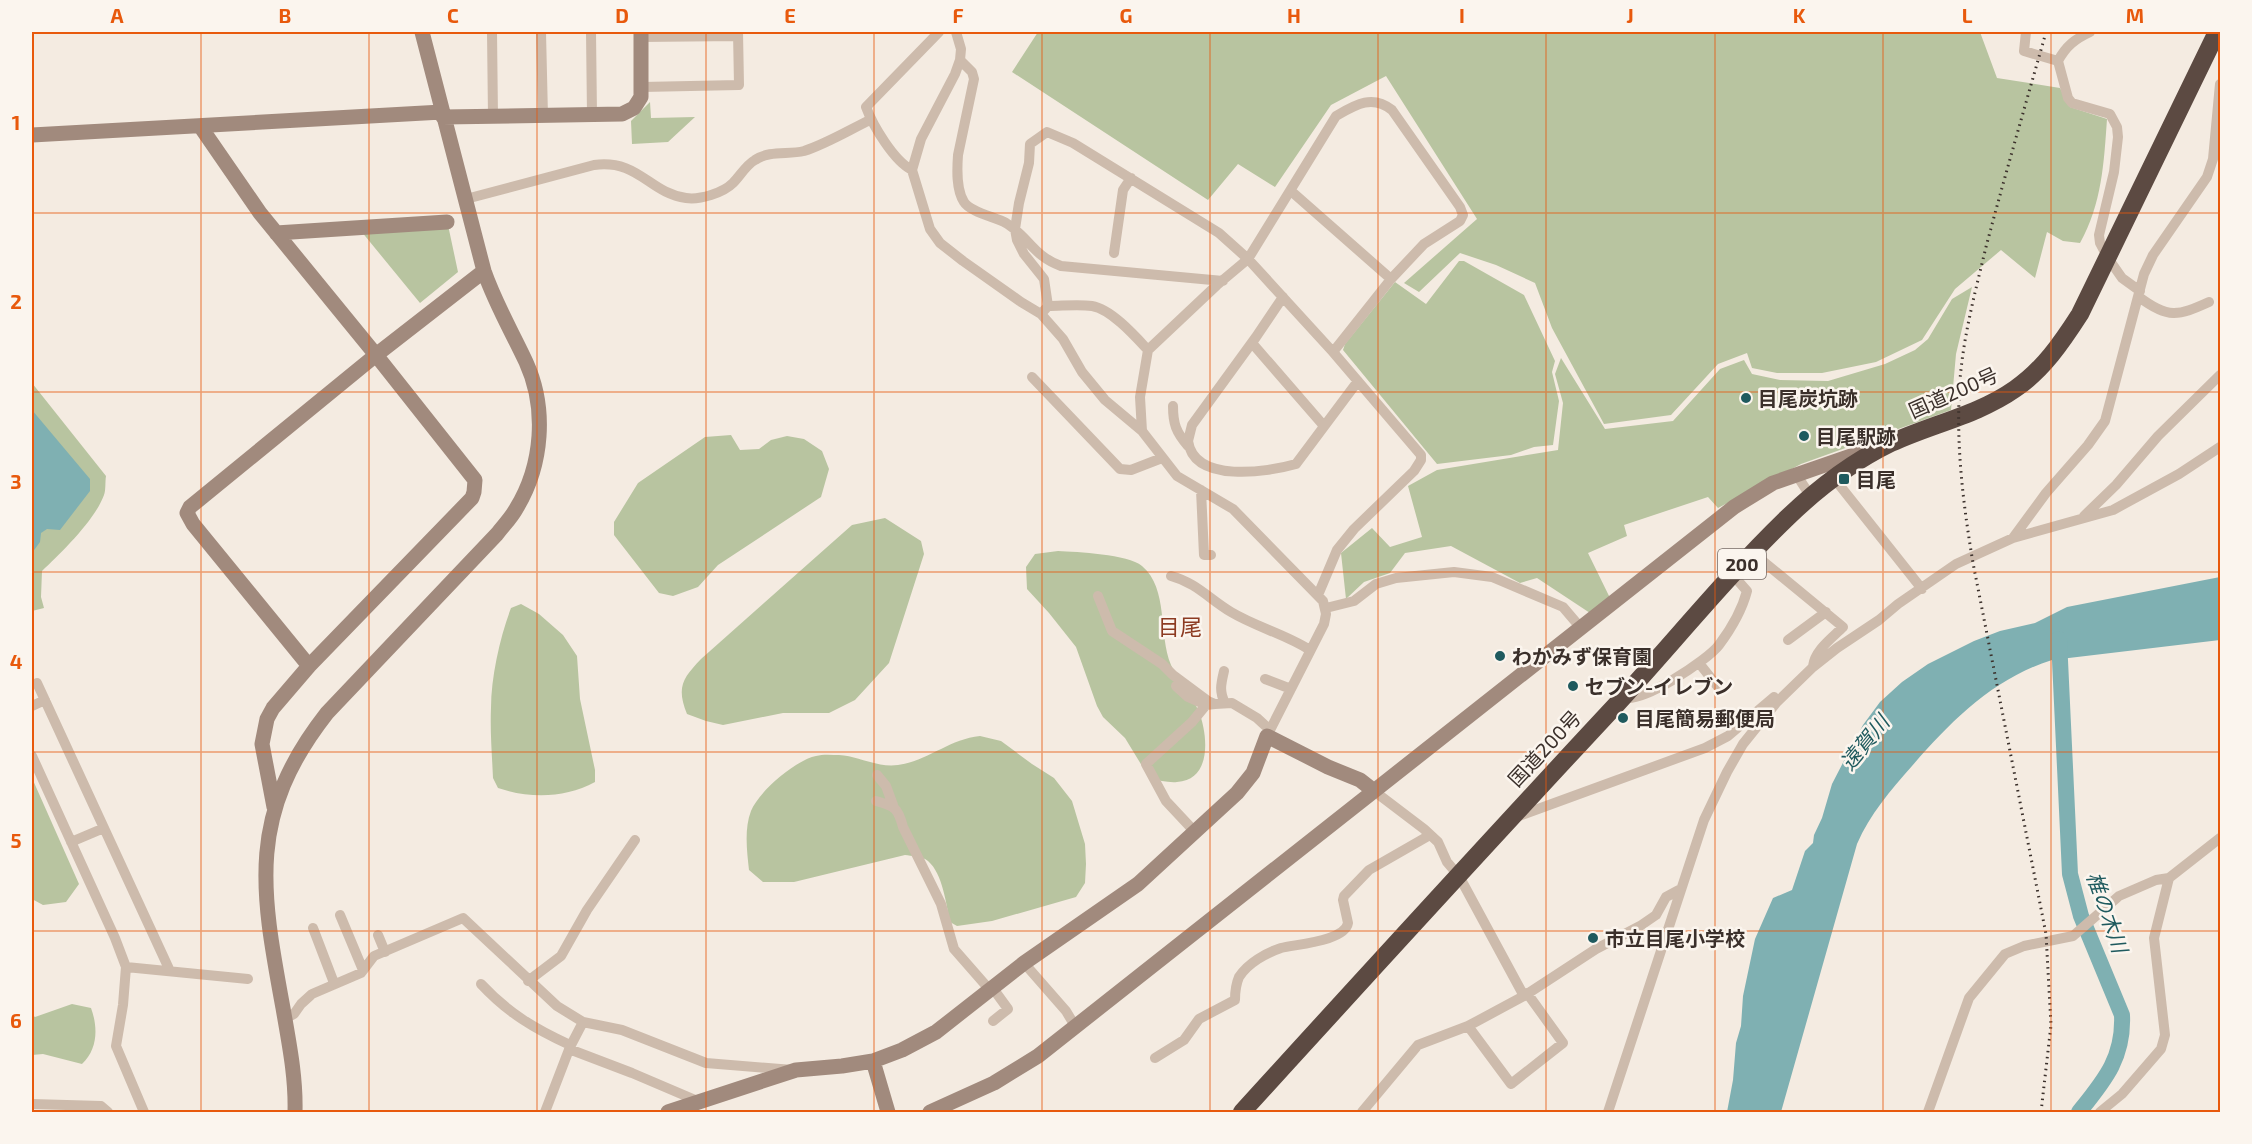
<svg xmlns="http://www.w3.org/2000/svg" width="2252" height="1144" font-family="'Exo 2','Noto Sans JP',sans-serif">
  <rect width="100%" height="100%" fill="#f4ebe1"/>
  <path fill="#b8c4a0" d="M1038,32H1980L1997,78L2060,88L2070,107L2107,119C2104,162 2102,204 2080,243L2063,241L2047,232L2035,278L2001,250L1955,289L1922,340L1876,362L1822,373H1777L1752,368L1747,353L1718,364L1671,415L1604,424L1552,328L1535,283L1496,265L1460,253L1419,292L1404,283L1477,219L1386,76L1331,105L1275,187L1238,164L1208,200L1012,72Z
    M650,102L651,118L695,117L668,142L632,144L631,121Z
    M448,225L458,272L420,303L361,231Z
    M1459,261H1464L1524,295L1555,361L1552,372L1559,401L1553,445L1534,447L1511,455L1437,464L1343,350L1345,344L1395,282L1426,304Z
    M1972,287L1956,354L1951,410L1801,464L1718,508L1708,497L1624,525L1627,536L1588,553L1610,598L1590,613L1537,578L1520,583L1451,546L1405,553L1390,573L1364,582L1346,599L1341,553L1372,528L1390,547L1422,537L1408,486L1437,470L1558,450L1563,403L1555,374L1561,358L1605,429L1673,421L1720,369L1744,360L1752,374L1780,380L1828,381L1885,364L1915,350L1928,339L1952,299Z
    M32,383L106,476C105,482 106,490 104,495C95,520 61,553 42,571L41,597L44,608L32,611Z
    M731,435L740,450L759,449L771,440L787,436L804,439L822,451L829,469L821,497L718,565L698,587L673,596L659,593L614,535V522L638,483L705,437Z
    M885,518L921,541L924,554L889,663L855,700L829,713H783L723,725L706,721L687,714C676,687 683,678 701,659L852,525Z
    M1058,551C1077,552 1128,554 1142,566C1169,589 1158,634 1171,665C1178,681 1192,695 1199,712C1208,735 1212,780 1177,782C1169,783 1159,780 1150,779L1125,738L1103,717L1097,706L1076,647L1049,613L1027,589L1026,567L1035,554Z
    M521,604L539,614L563,635L577,656L580,699L595,770V782C565,798 531,799 498,788L493,778C492,755 490,731 491,708C491,677 500,637 511,608Z
    M980,736L1001,741L1032,764L1054,778L1072,801L1085,844L1086,864L1085,883L1076,897L992,921L957,926L950,922C946,904 943,874 928,861C922,856 911,856 905,855L794,882H763L749,870C747,852 744,829 751,811C759,791 796,760 816,756C823,754 832,755 839,755C859,756 877,768 898,765C928,761 949,739 980,736Z
    M32,778L79,884L66,902L43,905L32,899Z
    M72,1004L91,1008C98,1027 98,1049 82,1064L43,1054L32,1055V1015L35,1017Z"/>
  <path fill="#7fb0b2" d="M32,410L90,479V491L60,530L47,529L41,533L40,542L32,553Z
    M2220,577V640L2052,660C1994,678 1951,721 1912,766C1890,791 1870,814 1857,844L1781,1112H1727L1733,1080L1736,1043L1741,1026L1743,996L1755,939L1773,898L1792,890L1805,851L1813,843L1814,835L1822,818L1832,784L1848,753L1863,725L1880,702L1902,682L1928,664L1974,641L2000,631L2035,623L2067,607Z"/>
  <g fill="none" stroke-linecap="round" stroke-linejoin="round">
    <path stroke="#7fb0b2" stroke-width="16" d="M2059,639L2070,874L2081,916L2122,1015C2124,1058 2104,1081 2079,1112"/>
    <path stroke="#cdbbac" stroke-width="10" d="M492,32L493,117
      M541,32L543,116
      M591,32L592,115
      M956,32L961,49L960,60L955,74L921,139L912,170L930,229L940,243L963,261L1021,302L1041,314L1063,339L1082,372L1105,400L1142,431L1177,476L1233,509L1323,601L1326,614L1324,624L1267,736
      M2026,32L2024,51L2058,61
      M2090,32C2075,39 2066,46 2058,61L2068,98L2072,103L2110,114L2117,127L2118,137L2114,172L2099,235L2100,243L2108,258L2122,278L2140,291
      M641,37L738,36
      M960,60L972,72L974,79L958,155C957,169 956,190 964,202C970,212 995,217 1006,223C1029,237 1033,256 1061,266L1223,281
      M642,87L739,85L738,32
      M912,170C894,161 873,126 866,107L939,32
      M1291,191L1391,279
      M466,199L594,165C639,159 649,193 686,198C700,200 723,193 733,183C740,176 746,165 755,160C770,150 788,155 804,151C826,144 849,130 870,120
      M1114,253L1123,190L1131,178
      M1283,297L1256,337L1192,425L1188,441C1194,484 1268,472 1296,464L1358,381
      M2139,297C2168,319 2178,316 2209,302
      M1048,306C1062,306 1078,304 1092,306C1111,309 1135,336 1148,350
      M1041,314L1048,306L1044,279L1024,254L1017,240L1015,229L1019,203L1029,163L1030,144L1047,132L1073,143L1219,233L1248,259L1333,352L1421,455V460L1414,471L1354,529L1337,550L1318,595
      M1252,343L1324,426
      M1032,377L1120,469L1131,470L1162,458
      M1173,406C1173,424 1176,432 1188,446
      M1142,431L1140,397L1148,350L1217,285L1248,259L1336,116C1355,105 1372,94 1392,110L1460,207L1463,215L1460,221L1424,244L1391,279L1333,352
      M1796,474L1811,497
      M1833,477L1922,589
      M1201,490L1204,555H1211
      M2084,516L2116,485L2158,436L2220,375
      M2013,538L2046,493L2088,445L2105,421L2144,274L2153,255L2207,177L2213,159L2220,84
      M1753,553L1843,627C1832,638 1815,650 1813,666
      M1171,576C1197,583 1209,599 1231,612C1256,627 1285,634 1310,650
      M1098,596L1112,631L1162,664L1173,675L1208,701L1215,704L1232,703L1257,718L1270,730
      M1326,608L1354,601L1376,584L1396,578L1454,572L1492,577L1563,607L1580,627
      M1788,640L1826,612
      M1699,663L1718,687
      M1224,671C1221,684 1219,691 1225,703
      M1265,679L1291,689
      M37,683L170,971
      M1176,686L1188,697L1206,705
      M1623,697C1640,705 1708,660 1719,645C1731,629 1742,610 1747,591L1732,574
      M32,706L45,700
      M32,756L115,938L126,967L123,1005L116,1046L144,1112
      M877,775L886,786L893,805
      M1374,791L1424,829L1438,842L1447,862L1459,876L1524,996
      M876,801C895,806 898,808 903,827L941,904L954,949L989,989
      M1516,817L1705,748L1728,736L1774,697
      M1195,832L1166,801L1146,764L1192,722L1206,705L1215,704
      M71,842L104,828
      M340,915L363,970
      M313,928L334,983
      M378,935L385,952
      M1024,963L1066,1011L1075,1026
      M126,967L248,979
      M528,981L561,956L587,910L635,840
      M481,984C508,1013 535,1029 570,1045
      M992,987L1008,1009L993,1021
      M285,1019L294,1014L301,1004L312,994L361,973L374,956L463,918L557,1006L583,1022L622,1030L706,1063L793,1070
      M1468,1026L1511,1084L1563,1043L1527,993
      M569,1049L632,1073L700,1102
      M1155,1058L1184,1040L1199,1019L1235,1000C1235,993 1236,984 1239,977C1248,963 1266,953 1281,948C1297,944 1345,941 1348,923L1343,900L1344,896L1369,870L1430,835
      M32,1104L101,1106L108,1112
      M545,1112L570,1047L583,1022
      M1362,1112L1418,1045L1468,1026L1524,996L1596,949L1640,926L1656,915L1666,897L1679,890
      M1608,1112L1704,820L1727,772L1743,744L1776,703L1813,667L1837,648L1879,620L1898,604L1956,564L2013,538L2113,510L2179,474L2220,447
      M1928,1112L1969,998L2005,954L2024,946L2073,936L2119,896L2156,880L2169,878L2220,838
      M2100,1112L2122,1094L2161,1049L2165,1035L2154,938L2169,878"/>
    <path stroke="#a18a7d" stroke-width="15" d="M443,117L622,114L634,108L641,97V32
      M200,126L260,213L376,355L475,480L474,492L472,498L309,666L273,708L267,719L262,744L274,807
      M32,135L442,112
      M276,233L447,222
      M309,666L193,524L187,513L190,507L376,355L484,271
      M873,1061L888,1112
      M295,1112C296,1077 289,1043 283,1008C261,889 247,815 327,713L497,534C503,526 511,518 516,509C543,465 547,408 526,362C512,332 495,303 484,271L422,32
      M668,1112L796,1070L842,1066L873,1061L902,1050L936,1032L1024,963L1138,884L1237,793L1253,773L1267,736L1328,767L1360,780L1374,791
      M930,1112L994,1083L1038,1056L1734,507L1773,483L1868,450"/>
    <path stroke="#5c4a42" stroke-width="18" d="M1242,1112C1366,976 1490,840 1616,705C1673,643 1726,577 1787,518C1818,488 1852,462 1891,443C1932,424 1978,415 2015,389C2043,370 2062,342 2080,314L2217,32"/>
    <path stroke="#3b302b" stroke-width="3" stroke-dasharray="1.5 4.5" stroke-linecap="butt" d="M2041,1112L2051,1025L2046,934L1973,563C1964,509 1957,455 1959,400C1960,348 1974,297 1986,247C2005,175 2026,103 2046,32"/>
  </g>
  <path fill="none" stroke="#e8590c" stroke-width="1.5" stroke-opacity="0.55" d="M201,32V1112M369,32V1112M537,32V1112M706,32V1112M874,32V1112M1042,32V1112M1210,32V1112M1378,32V1112M1546,32V1112M1715,32V1112M1883,32V1112M2051,32V1112M32,213H2220M32,392H2220M32,572H2220M32,752H2220M32,931H2220"/>
  <g fill="#1f5a5e" stroke="#fbf5ee" stroke-width="2">
    <circle cx="1746" cy="398" r="6"/>
    <circle cx="1804" cy="436" r="6"/>
    <rect x="1838" y="473" width="12" height="12" rx="3"/>
    <circle cx="1500" cy="656" r="6"/>
    <circle cx="1573" cy="686" r="6"/>
    <circle cx="1623" cy="718" r="6"/>
    <circle cx="1593" cy="938" r="6"/>
  </g>
  <g text-anchor="middle" dominant-baseline="central" stroke-width="5" stroke-linejoin="round" paint-order="stroke">
    <rect fill="#fbf5ee" stroke="#756b66" stroke-width="1.5" x="1718" y="549" width="48" height="30" rx="4.5"/>
    <g font-size="18" font-weight="bold" fill="#3b302b">
      <text x="1742" y="564">200</text>
    </g>
    <g font-size="20" fill="#3b302b" stroke="#fbf5ee">
      <text transform="translate(1953 392) rotate(-24)">国道200号</text>
      <text transform="translate(1544 748) rotate(-47)">国道200号</text>
    </g>
    <g font-size="20" font-weight="bold" fill="#3b302b" stroke="#fbf5ee" text-anchor="start">
      <text x="1758" y="398">目尾炭坑跡</text>
      <text x="1816" y="436">目尾駅跡</text>
      <text x="1856" y="479">目尾</text>
      <text x="1512" y="656">わかみず保育園</text>
      <text x="1585" y="686">セブン-イレブン</text>
      <text x="1635" y="718">目尾簡易郵便局</text>
      <text x="1605" y="938">市立目尾小学校</text>
    </g>
    <g font-size="21" font-style="italic" fill="#1f5a5e" stroke="#fbf5ee">
      <text transform="translate(1864 742) rotate(-51)">遠賀川</text>
      <text transform="translate(2108 912) rotate(71)">椎の木川</text>
    </g>
    <g font-size="22" fill="#8c3b22" stroke="#fbf5ee">
      <text x="1180" y="626">目尾</text>
    </g>
  </g>
  <rect width="2252" height="1144" fill="none" stroke="#fbf5ee" stroke-width="66"/>
  <rect x="33" y="33" width="2186" height="1078" fill="none" stroke="#e8590c" stroke-width="2"/>
  <g font-size="20" text-anchor="middle" font-weight="bold" fill="#e8590c">
    <text x="117" y="23">A</text>
    <text x="285" y="23">B</text>
    <text x="453" y="23">C</text>
    <text x="622" y="23">D</text>
    <text x="790" y="23">E</text>
    <text x="958" y="23">F</text>
    <text x="1126" y="23">G</text>
    <text x="1294" y="23">H</text>
    <text x="1462" y="23">I</text>
    <text x="1630" y="23">J</text>
    <text x="1799" y="23">K</text>
    <text x="1967" y="23">L</text>
    <text x="2135" y="23">M</text>
    <text x="16" y="130">1</text>
    <text x="16" y="309">2</text>
    <text x="16" y="489">3</text>
    <text x="16" y="669">4</text>
    <text x="16" y="848">5</text>
    <text x="16" y="1028">6</text>
  </g>
</svg>
